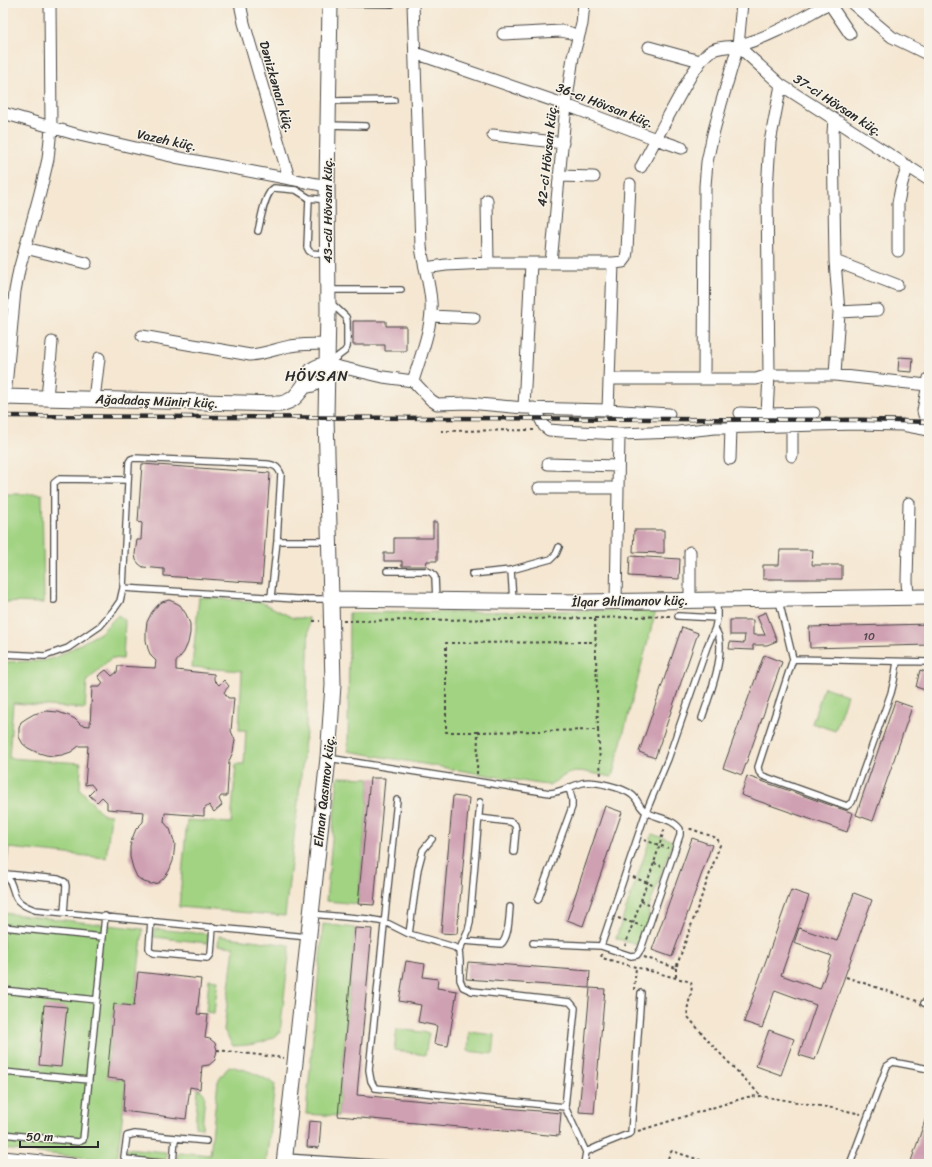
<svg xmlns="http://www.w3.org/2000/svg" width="932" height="1167" font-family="Sriracha,sans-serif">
  <rect width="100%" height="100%" fill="#f7f3e8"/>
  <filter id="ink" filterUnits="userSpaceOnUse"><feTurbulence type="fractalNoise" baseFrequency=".025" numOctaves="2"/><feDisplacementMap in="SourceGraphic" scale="8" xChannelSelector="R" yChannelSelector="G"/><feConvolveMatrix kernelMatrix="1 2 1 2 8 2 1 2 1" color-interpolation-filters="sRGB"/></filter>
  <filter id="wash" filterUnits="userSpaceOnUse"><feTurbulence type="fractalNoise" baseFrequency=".012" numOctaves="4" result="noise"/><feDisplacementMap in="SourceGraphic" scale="16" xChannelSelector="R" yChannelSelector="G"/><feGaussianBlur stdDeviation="0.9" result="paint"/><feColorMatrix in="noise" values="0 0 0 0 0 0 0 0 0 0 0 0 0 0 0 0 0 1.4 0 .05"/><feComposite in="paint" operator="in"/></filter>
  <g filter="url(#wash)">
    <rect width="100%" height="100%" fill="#f5e7d2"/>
    <path fill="#a1d382" stroke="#667f56" d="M3,494H42L44,603L3,602Z
      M199,597L261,602L293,618H309L306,732L285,916L179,907L187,820L231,823L236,764H244L246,730H239L242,671L192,667Z
      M656,610L612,777L580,771L567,774L549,785L539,784L348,751L349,613Z
      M118,615L125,620L123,659L111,658L87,681L85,709L13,703L9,758L81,763L80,789L102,814L111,815L106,858L9,848L6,868H3V662L42,661L57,657L100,633Z
      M824,687L847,695L835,731L812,723Z
      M338,777L370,778L358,904L326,901Z
      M652,834L673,841L649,907L648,928L636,945L616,938Z
      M3,913L143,929L134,1006L114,1004L107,1078L125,1080L123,1111L117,1161L3,1149Z
      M323,924L355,928L338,1116L306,1114Z
      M155,929L208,934L207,943L154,937Z
      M219,936L290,945L280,1033C264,1044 252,1045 233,1046L224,1030L234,947L218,945Z
      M209,979L218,980L214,1013L206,1012Z
      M397,1029L429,1033L425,1055L394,1050Z
      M469,1032L495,1035L493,1054L468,1051Z
      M229,1066C248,1070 258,1074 275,1084L266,1164H219L177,1160L178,1152L210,1155L218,1081Z
      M198,1088L200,1089L205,1095L202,1128L195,1127Z
      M127,1148L166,1152V1160L126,1156Z"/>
    <g id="blocks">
      <path fill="#cfa0b2" d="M353,321H386V326H406V351H385V345H353Z
        M899,357L913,358L912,372L898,371Z
        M142,464L270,473L262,583L164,576V569L143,567L139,564L136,560L135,554L137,540H141L142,523L138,522Z
        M433,522H437V561H427L426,566H402V561H384V553H394V538H433Z
        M634,530H664V553L633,552Z
        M780,550H813L812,565H842V579H763V565H779Z
        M630,556L680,559L679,579L629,576Z
        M169,600L174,602L180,605L186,614L190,624V633L188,643L184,652L176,662V670L214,674V680L219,685L224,680L229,686L224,692L228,698H234L231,731L235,740L233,752L229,761L227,796H221L219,799L222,805L214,812L209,805L204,809V816L165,813L164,822L170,829L175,844L173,861L169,871L164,878L158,883L151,884L144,882L137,877L133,868L130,857V847L132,839L136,829L143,822L144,812L107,809V802L102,797L97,802L89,795L95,789L91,784L85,785L88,746H79L71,752L62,755L53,756L46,755L36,752L28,748L23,744L19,737V728L21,722L27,718L34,714L46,711L58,712L67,715L75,719L81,725L90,726L92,687H100L103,683L98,676L106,670L112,676L117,672L118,666L155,668L156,661L151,656L148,649L146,640V630L147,622L152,612L158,605L162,602Z
        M766,612L777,641L767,645H753V650L729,649L730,642L744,643L745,635H730V620H753V635H765L757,616Z
        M929,624V645L810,648L809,627Z
        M682,627L698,633L655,758L639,752Z
        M764,655L782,662L742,775L723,768Z
        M920,670L929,673L928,691L916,687Z
        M895,701L912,707L873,821L856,815Z
        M747,776L853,813L847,832L741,795Z
        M370,778H385L374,905L358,904Z
        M453,796L469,798L457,934L441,933Z
        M605,806L622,812L583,926L567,920Z
        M692,838L712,845L672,957L652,950Z
        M791,890L809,896L781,975L820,989L832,956L794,943L799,928L837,941L854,893L872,900L815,1060L799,1055L816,1005L775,990L762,1028L744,1022Z
        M355,928L372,929L357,1095L561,1113L559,1136L338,1116Z
        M406,961L425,964L423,977L438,979L437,988L457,991L448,1046L434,1044L437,1026L418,1022L421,1005L399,1001Z
        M468,962L590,971L589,988L466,979Z
        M138,972L201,979L197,1014L208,1015L205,1038L210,1039L215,1043L217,1050L215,1060L209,1065L202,1066L200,1089L190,1087L186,1119L123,1111L125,1080L107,1078L114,1004L134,1006Z
        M590,988L605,989L594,1113L579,1112Z
        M44,1005L67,1007L61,1067L39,1065Z
        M769,1030L794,1039L781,1075L756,1066Z
        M929,1109V1164H910Z
        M309,1121L321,1122L319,1148L307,1147Z"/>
    </g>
  </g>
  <g filter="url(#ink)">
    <use href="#blocks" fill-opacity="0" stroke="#494744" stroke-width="1"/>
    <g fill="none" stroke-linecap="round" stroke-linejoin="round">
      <g stroke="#494744" stroke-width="8">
        <path id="lane" d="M330,3L392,4
          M329,101L394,100
          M328,125L366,126
          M309,198L307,247L309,251L312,253L327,255
          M258,231C261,220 264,194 274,188L296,190L309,198L327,200
          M328,290H401
          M329,363L345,351L347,347V321L346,317L331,303
          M277,541H329
          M511,570L513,601
          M387,571H427L432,573L435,577L436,600
          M472,574L511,570L551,559L556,554L559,547
          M123,588L129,462L131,459L134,458L267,464C275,465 278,467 281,474L277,541L271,597
          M54,600V483L59,479L128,480
          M779,601L793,659L929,662
          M678,616L717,618
          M3,654L45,656L68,648L100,626L113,611L120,601L123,588L296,599H331
          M793,659L758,767L759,772L763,776L847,806L852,802L891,693L894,681L897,662
          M702,718C709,697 724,659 719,637C718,634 716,631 715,628
          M328,758L550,793C562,792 571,786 582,783C593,780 624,788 632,795C639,800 639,809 648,813C658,818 673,819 680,829V835L641,949L637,955L631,956L601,946L646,812L668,759L707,647L715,628L717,618V600
          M397,800L369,1070L371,1081L375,1088L565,1107
          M480,802L470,922L468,931L459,951L460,961V980L463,987L472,991L570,1002L575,1008L565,1107L586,1152
          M479,818L511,822L515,825L516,830L514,852
          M3,874H6C19,893 7,900 35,910L308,937
          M6,874L58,879L65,882L66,886L64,913
          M538,900L572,807V799L569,788
          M311,914L368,919L385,922L409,934L454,947L459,951
          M151,921L149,948L150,951L153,953L207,958L209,957L211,954L213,927
          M3,927L103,937
          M409,934L418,869L423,850L432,839
          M464,941L501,944C509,938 509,917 510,907
          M533,943L601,946
          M3,990L97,1000
          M924,1003L929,1005
          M3,1072L89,1080
          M3,1134L78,1142L83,1140L105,916
          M285,1157L390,1164
          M167,1164L126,1159L124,1157L127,1136L135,1134L206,1141
          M173,1164L175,1138
          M584,1164L586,1152L606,1143L631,1133L641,993
          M850,1164L887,1066L893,1062L929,1069"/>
      </g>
      <g stroke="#494744" stroke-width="13">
        <path id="street" d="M240,3L244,23L289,178
          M413,3L421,246C423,265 430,283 431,302C433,325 420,358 413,381
          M852,3L867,16L892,37L929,55
          M503,34L561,31L571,33L578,36
          M738,46L781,85L929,180
          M649,47L700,61
          M415,53L566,105L656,139C668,117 680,94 693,72C698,66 702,58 708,53C717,45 730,48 740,45C771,37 801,18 829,3L850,34
          M3,113L75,134L175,157L327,186
          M834,119L833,133L835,261L839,312L835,375
          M493,135L563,143
          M641,167L656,139L682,148
          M559,176L594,177
          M487,200L488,263
          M25,248L86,263
          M898,251V203L902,183L908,166
          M835,261L897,285
          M551,263L566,105L573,57L582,24L584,3
          M425,268L446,265L488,263H613L623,262L626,258L627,251L630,184
          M839,312L878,310
          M431,316L474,318
          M142,336L250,355C264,354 276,349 290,346C302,344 315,344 327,344
          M327,364L383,377L413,381L431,400L437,404L468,403L524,408L608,410L669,414
          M929,378L923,411L924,415L929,417
          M610,379H756L769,375H835L927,385
          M704,379L705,186L707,162L713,134L721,104L738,46L742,3
          M5,397L15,291L19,270L40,193L48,159L51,128L50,3
          M47,398L52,342
          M94,399L99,358
          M524,408L531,263
          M533,408L540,418L544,426L549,430L561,431L619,434L678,432L715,428L855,424L902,425L929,430
          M608,410L613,263
          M740,413L767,414L814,413
          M767,414L769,375L767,189L770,142L781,85
          M792,456V426
          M730,459L731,427
          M548,464L618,466
          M539,488H618
          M690,552V600
          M908,597L907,581L909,503
          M616,601L619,434
          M3,1157L72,1164"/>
      </g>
      <g stroke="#494744" stroke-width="17">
        <path id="secondary" d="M313,384L304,386C311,371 310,368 327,364
          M3,397L280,404C293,401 296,397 304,386
          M331,599L583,602L929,597
          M284,1164L328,758L333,685L331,599L326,417L328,311L327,186L330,3"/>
      </g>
      <path stroke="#494744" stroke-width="2" stroke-dasharray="3 3" stroke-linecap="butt" d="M441,431L535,430
        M313,621H320
        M343,621L595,618L670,616
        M598,730L601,777
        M478,732L598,730L595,619
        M477,774L478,732H446V643L595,642
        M644,840L668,848
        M654,863L661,866
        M633,877L655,886
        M641,901L649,904
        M618,918L642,926
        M625,946L654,863L665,827
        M601,954L602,958L691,982C694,994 685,1005 688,1017L712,1045L761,1096
        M644,957L676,968L720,845L717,838L691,829H687
        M676,977V968
        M846,977L917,1001
        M634,990L636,967
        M217,1050L284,1058
        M638,1131L747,1097L761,1096L838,1109L861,1114
        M666,1164L670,1153L672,1151L712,1164"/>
      <use href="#lane" stroke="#fff" stroke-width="5.5"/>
      <use href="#street" stroke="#fff" stroke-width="11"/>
      <use href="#secondary" stroke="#fff" stroke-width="15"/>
      <g stroke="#2b2b2b" stroke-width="4.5">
        <path id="rail" d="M3,416L867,420L929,422"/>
      </g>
      <use href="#rail" stroke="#f7f3e8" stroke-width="3" stroke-dasharray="9" stroke-linecap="butt"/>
    </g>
  </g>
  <g text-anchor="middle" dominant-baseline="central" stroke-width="3" stroke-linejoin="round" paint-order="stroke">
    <g font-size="11" fill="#54484d">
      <text x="869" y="636">10</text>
    </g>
    <g font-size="13" fill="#2b2b2b" stroke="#f7f3e8">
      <text transform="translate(277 87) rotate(74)">Dənizkənarı küç.</text>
      <text transform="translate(605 105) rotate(21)">36-cı Hövsan küç.</text>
      <text transform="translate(838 105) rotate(33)">37-ci Hövsan küç.</text>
      <text transform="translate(167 140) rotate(12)">Vazeh küç.</text>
      <text transform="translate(547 155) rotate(-84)">42-ci Hövsan küç.</text>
      <text transform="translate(327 210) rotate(-90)">43-cü Hövsan küç.</text>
      <text transform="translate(157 401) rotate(2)">Ağadadaş Müniri küç.</text>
      <text transform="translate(630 601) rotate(-1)">İlqar Əhlimanov küç.</text>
      <text transform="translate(324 791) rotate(-84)">Elman Qasımov küç.</text>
    </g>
    <g font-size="15" letter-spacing="1" fill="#2b2b2b" stroke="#f7f3e8">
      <text x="317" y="376">HÖVSAN</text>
    </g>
  </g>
  <rect width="932" height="1167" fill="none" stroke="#f7f3e8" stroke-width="16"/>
  <path d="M20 1141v6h78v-6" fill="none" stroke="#2b2b2b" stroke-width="2"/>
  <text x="26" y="1141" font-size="12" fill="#2b2b2b" stroke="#f7f3e8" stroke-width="3" paint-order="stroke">50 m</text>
</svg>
